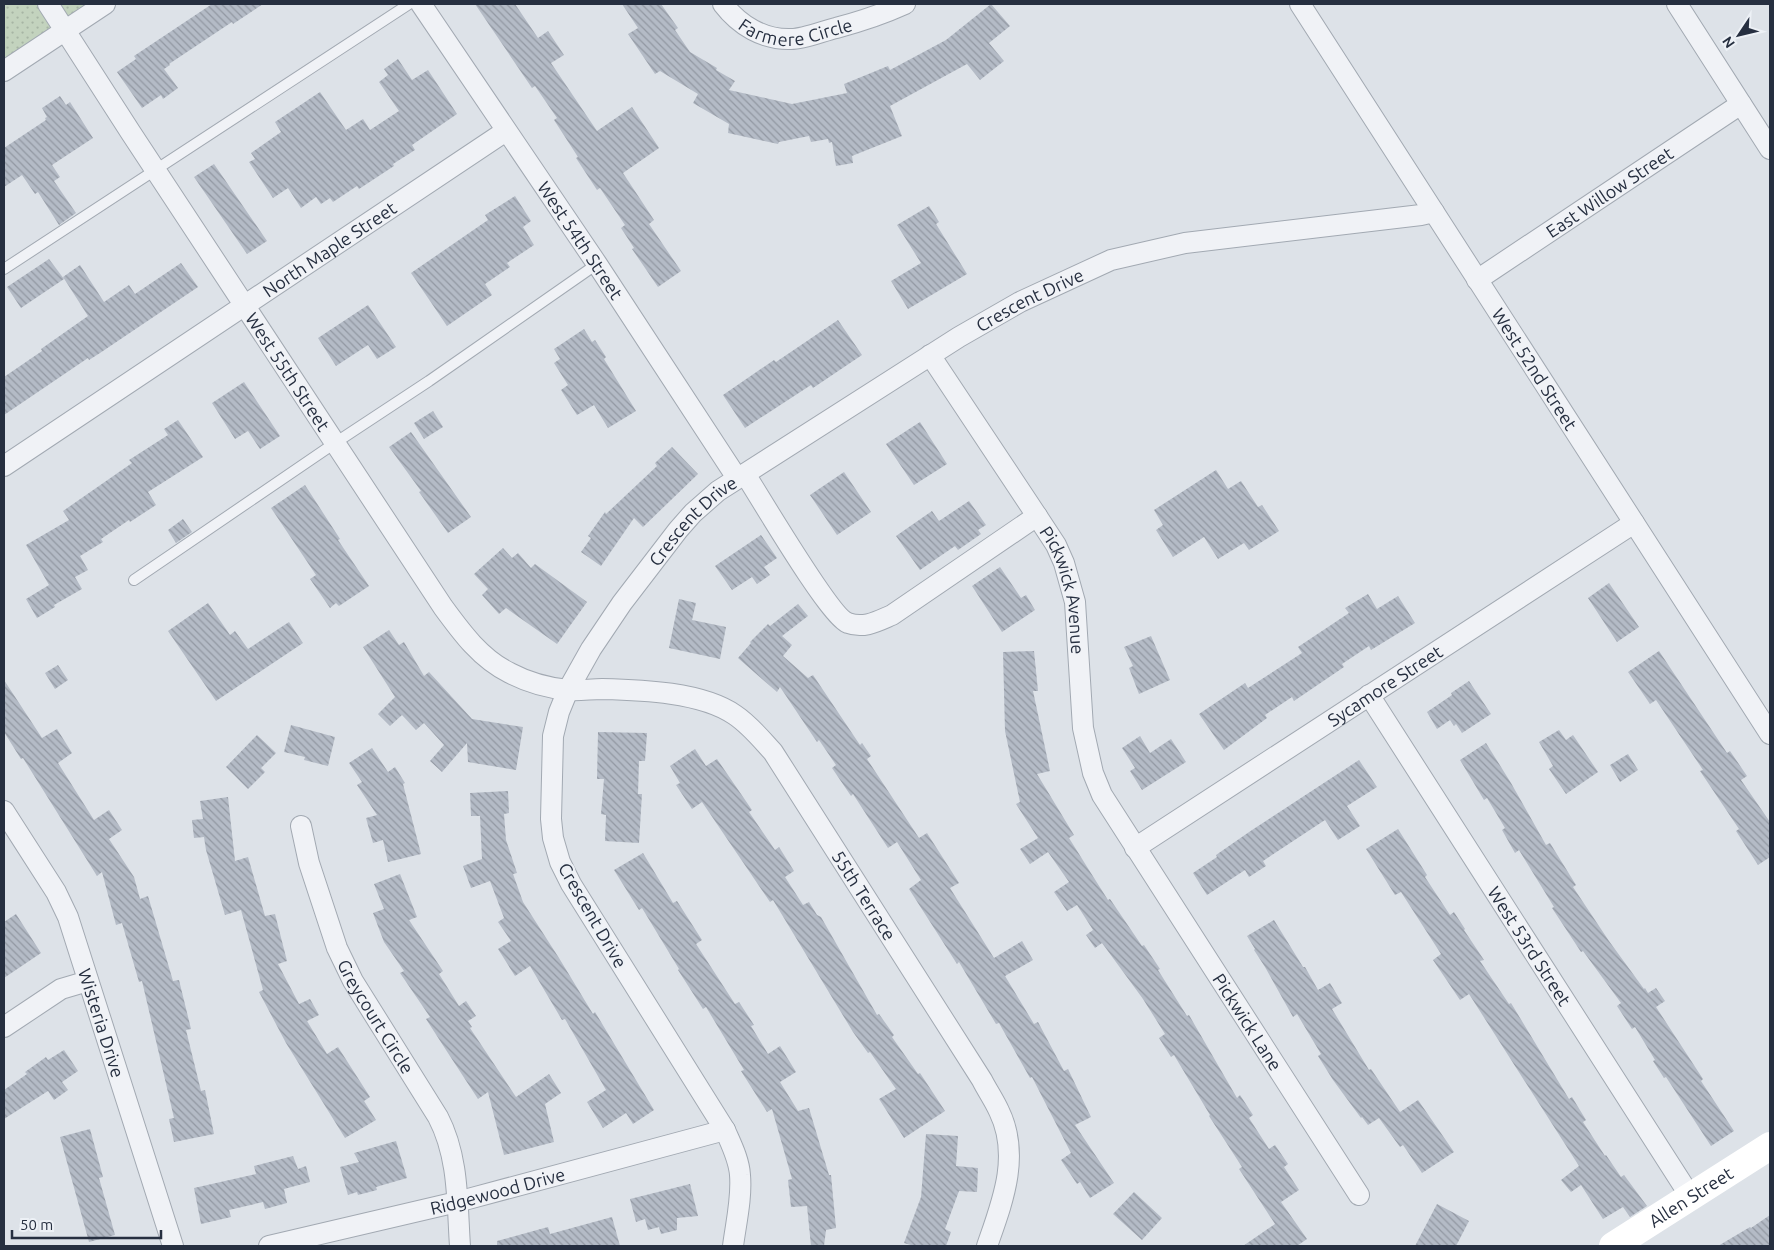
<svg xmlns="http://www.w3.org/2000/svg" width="1774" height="1250" font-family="Ubuntu,sans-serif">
  <defs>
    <pattern id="green-dots" width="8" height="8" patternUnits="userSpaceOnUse" patternTransform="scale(1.25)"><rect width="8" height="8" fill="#c3d3be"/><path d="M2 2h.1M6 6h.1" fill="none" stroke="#a7b5a4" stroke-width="1.8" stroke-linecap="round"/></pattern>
    <pattern id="building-back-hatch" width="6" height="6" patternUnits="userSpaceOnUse" patternTransform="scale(1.25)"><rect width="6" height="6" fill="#b4bbc6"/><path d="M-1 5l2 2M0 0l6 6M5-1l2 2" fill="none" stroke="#9298a2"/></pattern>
  </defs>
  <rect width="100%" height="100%" fill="#dde2e8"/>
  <path fill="url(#green-dots)" d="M4,4H92L4,63Z"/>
  <path fill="url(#building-back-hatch)" d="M212,4H263L233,24L232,22L169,64L170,65L164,69L178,88L163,99L161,95L142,108L117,72L136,59L134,56Z
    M475,4H515L538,38L548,31L564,55L551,63L597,131L632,107L659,148L623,173L654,220L649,224L681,271L658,287L632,249L634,248L621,228L625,225L600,188L597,190L576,158L578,157L554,120L557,118L535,86L532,88Z
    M622,4H661L678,28L675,30L690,52L717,68L716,70L735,81L729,90L792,104L847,93L844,84L888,66L890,70L946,40L991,4L1010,26L989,43L1004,61L980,80L967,64L890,106L902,136L852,156L853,163L836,166L832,142L829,143L828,139L811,142L809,136L779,142L778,144L728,133L729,124L693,103L698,94L660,71L655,74L628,34L638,28Z
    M398,59L412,80L428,70L457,114L412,145L415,150L393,164L394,166L359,189L357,186L333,202L330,198L321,204L316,197L301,208L288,188L273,198L249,162L255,159L251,153L281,132L275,122L320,92L346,130L363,119L370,130L399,111L379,82L388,75L384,69Z
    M60,96L66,105L70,102L93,138L52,165L60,177L54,181L76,213L59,225L38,192L35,194L22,175L4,187V148L46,120L45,118L47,117L42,108Z
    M214,164L267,241L247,254L194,177Z
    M515,196L531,221L523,227L534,245L507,263L510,267L485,284L492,295L447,326L411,273L488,220L485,215Z
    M929,206L939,222L936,224L967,274L908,309L891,281L921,263L897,225Z
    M49,259L64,279L21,308L7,287Z
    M181,263L198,287L100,353L89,360L88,358L4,415V377L42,351L41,349L88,316L63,277L80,265L104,302L129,285L135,294Z
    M368,305L396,347L377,359L368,345L336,366L318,338Z
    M838,320L862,355L813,388L811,385L745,428L723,395L774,360L776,362Z
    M584,329L592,342L595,340L606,357L604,359L636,411L608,428L594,405L577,415L561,390L568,385L554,363L560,359L554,349Z
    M244,382L280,436L260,449L248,431L235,439L212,403Z
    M433,411L443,427L424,439L414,423Z
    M178,420L203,457L148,492L156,505L130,522L129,520L101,539L103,542L80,556L88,570L75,577L82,589L54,605L55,607L37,618L26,599L49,585L26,545L69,520L63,511L132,463L129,460L168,435L164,429Z
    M920,422L947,464L914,485L886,444Z
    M411,432L471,517L448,533L419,492L421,491L389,447Z
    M672,447L698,474L643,527L634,518L601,566L581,552L591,538L588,536L605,512L606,514L657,466L655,463Z
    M1216,470L1228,489L1241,481L1258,507L1262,505L1279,531L1249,550L1244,543L1218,559L1204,537L1173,557L1156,530L1163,525L1154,510Z
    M844,472L871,512L837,535L810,495Z
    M305,485L340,539L338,540L369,586L339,606L336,603L330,608L310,579L316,575L271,508Z
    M969,501L986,525L978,530L981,534L958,550L955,546L920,570L896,536L932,511L939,521Z
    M183,519L192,532L176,543L168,530Z
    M761,535L777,558L764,567L770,575L757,584L752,577L732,590L715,566Z
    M503,548L512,558L518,553L531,568L535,564L587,602L557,644L506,608L499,614L482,595L488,589L474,574Z
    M1000,567L1021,598L1026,595L1035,610L1002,632L972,586Z
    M1609,583L1639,627L1617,642L1588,598Z
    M1368,594L1377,609L1398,596L1415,623L1371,650L1369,646L1342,664L1344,667L1294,701L1292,697L1265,715L1267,718L1224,750L1199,714L1245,683L1248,688L1302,653L1298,647L1349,613L1345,608Z
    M679,599L696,603L692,620L726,627L720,659L669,648Z
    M208,603L230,635L235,631L248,649L289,622L303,643L216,701L168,631Z
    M798,604L808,616L782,636L792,645L783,656L808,678L813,675L860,745L862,743L871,756L867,759L919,838L927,833L959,883L950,888L994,958L1022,941L1033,960L1005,976L1034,1024L1038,1022L1064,1071L1068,1069L1091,1117L1075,1125L1114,1183L1090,1198L1080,1182L1077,1184L1061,1160L1071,1153L1032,1077L1030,1078L999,1023L996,1024L959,962L957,964L909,889L921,880L897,842L888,848L853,794L851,796L832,768L836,765L819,740L817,742L780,687L777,692L738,658L751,643L750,642L768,624L770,626Z
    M389,630L399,645L404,642L424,676L429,672L472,719L523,727L516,770L468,762L467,743L442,772L430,761L444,745L424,723L416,730L402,715L390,726L378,714L395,697L363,647Z
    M1151,636L1170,680L1139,694L1129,668L1133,666L1124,647Z
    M1034,651L1038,691H1033L1050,771L1037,774L1074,835L1069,838L1089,870L1108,900L1110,899L1142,946L1144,945L1160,969L1158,970L1187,1016L1189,1015L1237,1098L1240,1095L1253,1115L1249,1118L1269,1149L1275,1145L1288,1164L1284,1167L1299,1190L1281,1202L1307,1239L1297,1246H1243L1275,1224L1239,1169L1242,1167L1209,1116L1210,1115L1174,1055L1171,1057L1159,1038L1165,1034L1143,999L1102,943L1095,948L1086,935L1093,930L1077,905L1067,911L1054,892L1069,882L1048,852L1030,864L1020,849L1038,838L1016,804L1020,802L1005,731L1003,652Z
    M1659,651L1727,753L1730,751L1747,776L1741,780L1770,822V857L1758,865L1736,831L1739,829L1700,771L1703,770L1656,700L1650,704L1628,672Z
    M58,665L68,680L55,689L45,673Z
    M4,680L42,738L57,729L72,753L58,763L94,820L109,810L122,830L109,839L134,877L140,899L148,896L173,981L179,980L191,1029L186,1030L201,1091L205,1090L214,1134L174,1142L169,1119L174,1118L142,981L139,982L122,923L116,925L102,872L97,876L23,758L21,759L4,732Z
    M1469,681L1491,714L1462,733L1456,724L1454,726L1450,720L1437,729L1427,712L1452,695L1451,693Z
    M291,725L335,737L328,766L304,760L305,757L284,752Z
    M1559,730L1566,740L1573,735L1598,772L1566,794L1549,769L1553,766L1539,742Z
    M598,732L647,733L645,761H639L638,794H642L639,843L605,841L606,815L601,814L604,779H597Z
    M257,735L276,753L261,768L265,772L248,789L226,767Z
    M1140,736L1150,753L1171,739L1186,762L1142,790L1130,771L1135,768L1122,748Z
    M1486,743L1511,783L1546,845L1550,843L1576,885L1573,887L1609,941L1644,989L1645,988L1648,993L1656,988L1665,1001L1656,1007L1703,1079L1701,1081L1734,1131L1711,1146L1666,1077L1664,1078L1653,1061L1655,1060L1635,1027L1632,1029L1617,1006L1621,1003L1583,951L1581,952L1552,908L1554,907L1519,850L1515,853L1502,830L1505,828L1487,798L1484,800L1460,760Z
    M372,748L388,772L395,767L405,783L403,784L421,854L388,862L383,840L373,843L366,818L377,815L357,785L362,782L349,763Z
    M695,749L706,766L717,759L752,810L749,812L775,850L779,847L794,871L785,877L803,905L809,902L817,915L821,917L877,1015L879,1014L894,1035L892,1037L918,1074L920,1073L945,1111L904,1138L879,1099L896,1089L870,1052L868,1053L853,1032L773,900L770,902L702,802L692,809L676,785L680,783L670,766Z
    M1628,754L1638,770L1620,782L1610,765Z
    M1359,760L1377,787L1347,806L1360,826L1338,840L1325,820L1263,861L1266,866L1249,877L1245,870L1207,895L1193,873L1217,857L1216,855L1252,830Z
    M508,791L509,813L504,814L506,840L517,873L513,874L523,902L559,958L593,1014L595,1012L654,1110L633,1124L626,1113L603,1128L587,1102L606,1090L565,1019L562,1020L530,966L515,976L498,949L511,941L498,922L504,918L490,881L471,888L463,866L482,859L480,816H471L470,793Z
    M228,797L235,861L248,857L265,916L275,914L287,961L278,964L299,1004L310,999L319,1015L307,1021L327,1054L338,1047L370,1097L364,1101L376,1120L345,1138L286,1043L259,992L263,990L241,910L225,915L206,850L204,837L194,838L192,820L203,819L200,801Z
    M1398,829L1427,875L1425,877L1450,915L1454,912L1465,929L1464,930L1484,960L1480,961L1509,1004L1511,1003L1569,1099L1572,1097L1586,1120L1583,1122L1605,1156L1606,1155L1621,1177L1624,1175L1647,1206L1630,1217L1623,1207L1603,1219L1581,1185L1571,1192L1561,1180L1579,1166L1469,994L1460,1000L1433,960L1441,954L1401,892L1395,895L1366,849Z
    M643,853L673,903L677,901L702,940L696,944L735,1004L739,1002L754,1025L751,1026L768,1054L780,1046L796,1072L780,1082L798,1111L809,1108L829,1175H831L836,1228L826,1230L824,1246H811L807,1206L791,1207L788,1180L792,1179L772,1109L767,1112L741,1071L744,1070L706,1007L703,1009L678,970L679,969L642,908L639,910L614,870Z
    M400,874L417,917L409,920L443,971L439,974L459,1006L466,1001L476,1016L468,1021L472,1027L470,1028L516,1097L549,1074L561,1093L545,1104L554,1142L504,1155L488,1092L478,1099L446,1050L426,1019L430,1017L400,973L404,971L384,942L373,913L384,909L374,884Z
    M16,914L41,953L4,978V922Z
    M1274,920L1303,967H1305L1318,990L1330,983L1342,1003L1332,1009L1369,1070L1371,1069L1400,1112L1418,1100L1454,1152L1422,1173L1403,1145L1400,1147L1379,1118L1368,1125L1362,1117L1361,1118L1333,1080L1318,1056L1321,1054L1297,1014L1293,1017L1265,967L1254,950L1255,949L1247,936Z
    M64,1050L78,1071L62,1082L68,1090L54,1100L48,1091L4,1119V1090L27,1074L25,1072L46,1057L48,1060Z
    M90,1129L103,1177L99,1178L115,1235L89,1242L60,1137Z
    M926,1134L958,1136L956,1166L978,1168L977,1192L959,1191L945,1229L951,1232L946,1246H914L904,1243L921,1197Z
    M396,1141L407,1178L376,1187L377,1190L358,1195L357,1192L348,1195L340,1167L359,1162L354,1153Z
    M293,1156L298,1169L306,1166L310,1182L284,1189L287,1203L265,1209L263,1202L229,1210L231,1217L201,1224L194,1188L256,1174L254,1166Z
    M690,1184L698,1216L677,1218V1230L661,1234L659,1227L648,1230L645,1219L636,1222L630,1199Z
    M1134,1192L1162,1218L1142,1240L1113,1214Z
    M1437,1204L1469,1221L1456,1246H1415Z
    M1770,1215V1246H1718L1750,1227L1751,1228Z
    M612,1217L620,1246H497V1241L548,1227L550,1234Z"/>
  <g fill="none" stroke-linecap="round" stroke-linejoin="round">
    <g stroke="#a2a9b2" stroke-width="12">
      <path id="lane" d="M4,269L409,4
        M134,580L335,443L429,381L597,264"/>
    </g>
    <g stroke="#a2a9b2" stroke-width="22">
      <g id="street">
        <path id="s1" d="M48,4L131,133L443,607C462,633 481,659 510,673C527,682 549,688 568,690C579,691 591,689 602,689C642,690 702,692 735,715C750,725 761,739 773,752L982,1080C987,1090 994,1100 999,1111C1021,1156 1002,1203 987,1246"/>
        <path id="s2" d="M421,4L597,264L737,478"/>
        <path id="s3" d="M723,4C739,25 763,40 791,39C804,39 823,31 836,28C859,22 883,14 905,4"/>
        <path id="s4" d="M1300,4L1770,734"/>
        <path d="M1677,4L1770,149"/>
        <path d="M4,71L105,4"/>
        <path id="s5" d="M1477,280L1741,104"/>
        <path id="s6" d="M930,355L1037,516L1056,545L1064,563L1075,602L1083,728L1093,773L1102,795L1359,1195"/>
        <path id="s7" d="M4,466L506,131"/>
        <path d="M745,474C760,497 830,617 848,623C864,629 878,621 892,615L1037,516"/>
        <path id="s8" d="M1369,695L1690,1196"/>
        <path id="s9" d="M4,811L56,892L68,917L173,1246"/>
        <path id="s10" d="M301,826L309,863L337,948L353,981L438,1117C459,1157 457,1203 460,1246"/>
        <path id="s11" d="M1135,848L1634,523"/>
        <path d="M4,1027L61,989L88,981"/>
        <path id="s12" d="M269,1246L457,1202L725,1130"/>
        <path id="s13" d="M733,1246C736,1223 742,1198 740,1175C739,1159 731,1144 725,1130L571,884L560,862L553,838L551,819L553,736L559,712L568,690L591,649L622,603L678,530L693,513L718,491L959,337L1020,302L1111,260L1185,243L1421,215L1434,212"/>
      </g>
    </g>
    <use href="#lane" stroke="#f0f2f6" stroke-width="10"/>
    <use href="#street" stroke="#f0f2f6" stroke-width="20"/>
    <path stroke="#fff" stroke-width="28" id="s14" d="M1613,1246L1770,1146"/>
  </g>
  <g text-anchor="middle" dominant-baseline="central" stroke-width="4.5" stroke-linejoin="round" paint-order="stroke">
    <g font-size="18" fill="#262f40" stroke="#edf1f6">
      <text stroke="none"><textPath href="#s3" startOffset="84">Farmere Circle</textPath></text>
      <text stroke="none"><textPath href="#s5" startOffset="159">East Willow Street</textPath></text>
      <text stroke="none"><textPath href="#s2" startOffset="285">West 54th Street</textPath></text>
      <text stroke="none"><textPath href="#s7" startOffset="391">North Maple Street</textPath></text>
      <text stroke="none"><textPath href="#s13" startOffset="1226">Crescent Drive</textPath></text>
      <text stroke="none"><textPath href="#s4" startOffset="434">West 52nd Street</textPath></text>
      <text stroke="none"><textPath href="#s1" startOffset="439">West 55th Street</textPath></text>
      <text stroke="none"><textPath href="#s13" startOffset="821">Crescent Drive</textPath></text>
      <text stroke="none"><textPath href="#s6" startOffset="274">Pickwick Avenue</textPath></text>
      <text stroke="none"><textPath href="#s11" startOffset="298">Sycamore Street</textPath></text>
      <text stroke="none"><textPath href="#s1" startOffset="1271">55th Terrace</textPath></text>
      <text transform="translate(593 915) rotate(60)">Crescent Drive</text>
      <text stroke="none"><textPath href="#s8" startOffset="298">West 53rd Street</textPath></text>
      <text stroke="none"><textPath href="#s10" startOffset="206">Greycourt Circle</textPath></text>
      <text stroke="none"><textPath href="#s6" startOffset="754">Pickwick Lane</textPath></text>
      <text stroke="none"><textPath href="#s9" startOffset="235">Wisteria Drive</textPath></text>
      <text stroke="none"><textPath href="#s12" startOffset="235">Ridgewood Drive</textPath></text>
      <text stroke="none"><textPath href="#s14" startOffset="92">Allen Street</textPath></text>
    </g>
  </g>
  <rect width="1774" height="1250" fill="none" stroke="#262f40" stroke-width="10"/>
  <g transform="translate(1739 35) rotate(235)" stroke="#edf1f6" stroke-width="4" paint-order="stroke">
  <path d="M0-4L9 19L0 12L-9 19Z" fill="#262f40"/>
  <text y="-8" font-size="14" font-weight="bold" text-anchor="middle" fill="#262f40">N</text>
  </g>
  <path d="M12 1230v8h149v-8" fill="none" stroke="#262f40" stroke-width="2.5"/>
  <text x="20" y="1230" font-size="15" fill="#262f40" stroke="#edf1f6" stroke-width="4" paint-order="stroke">50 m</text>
</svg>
